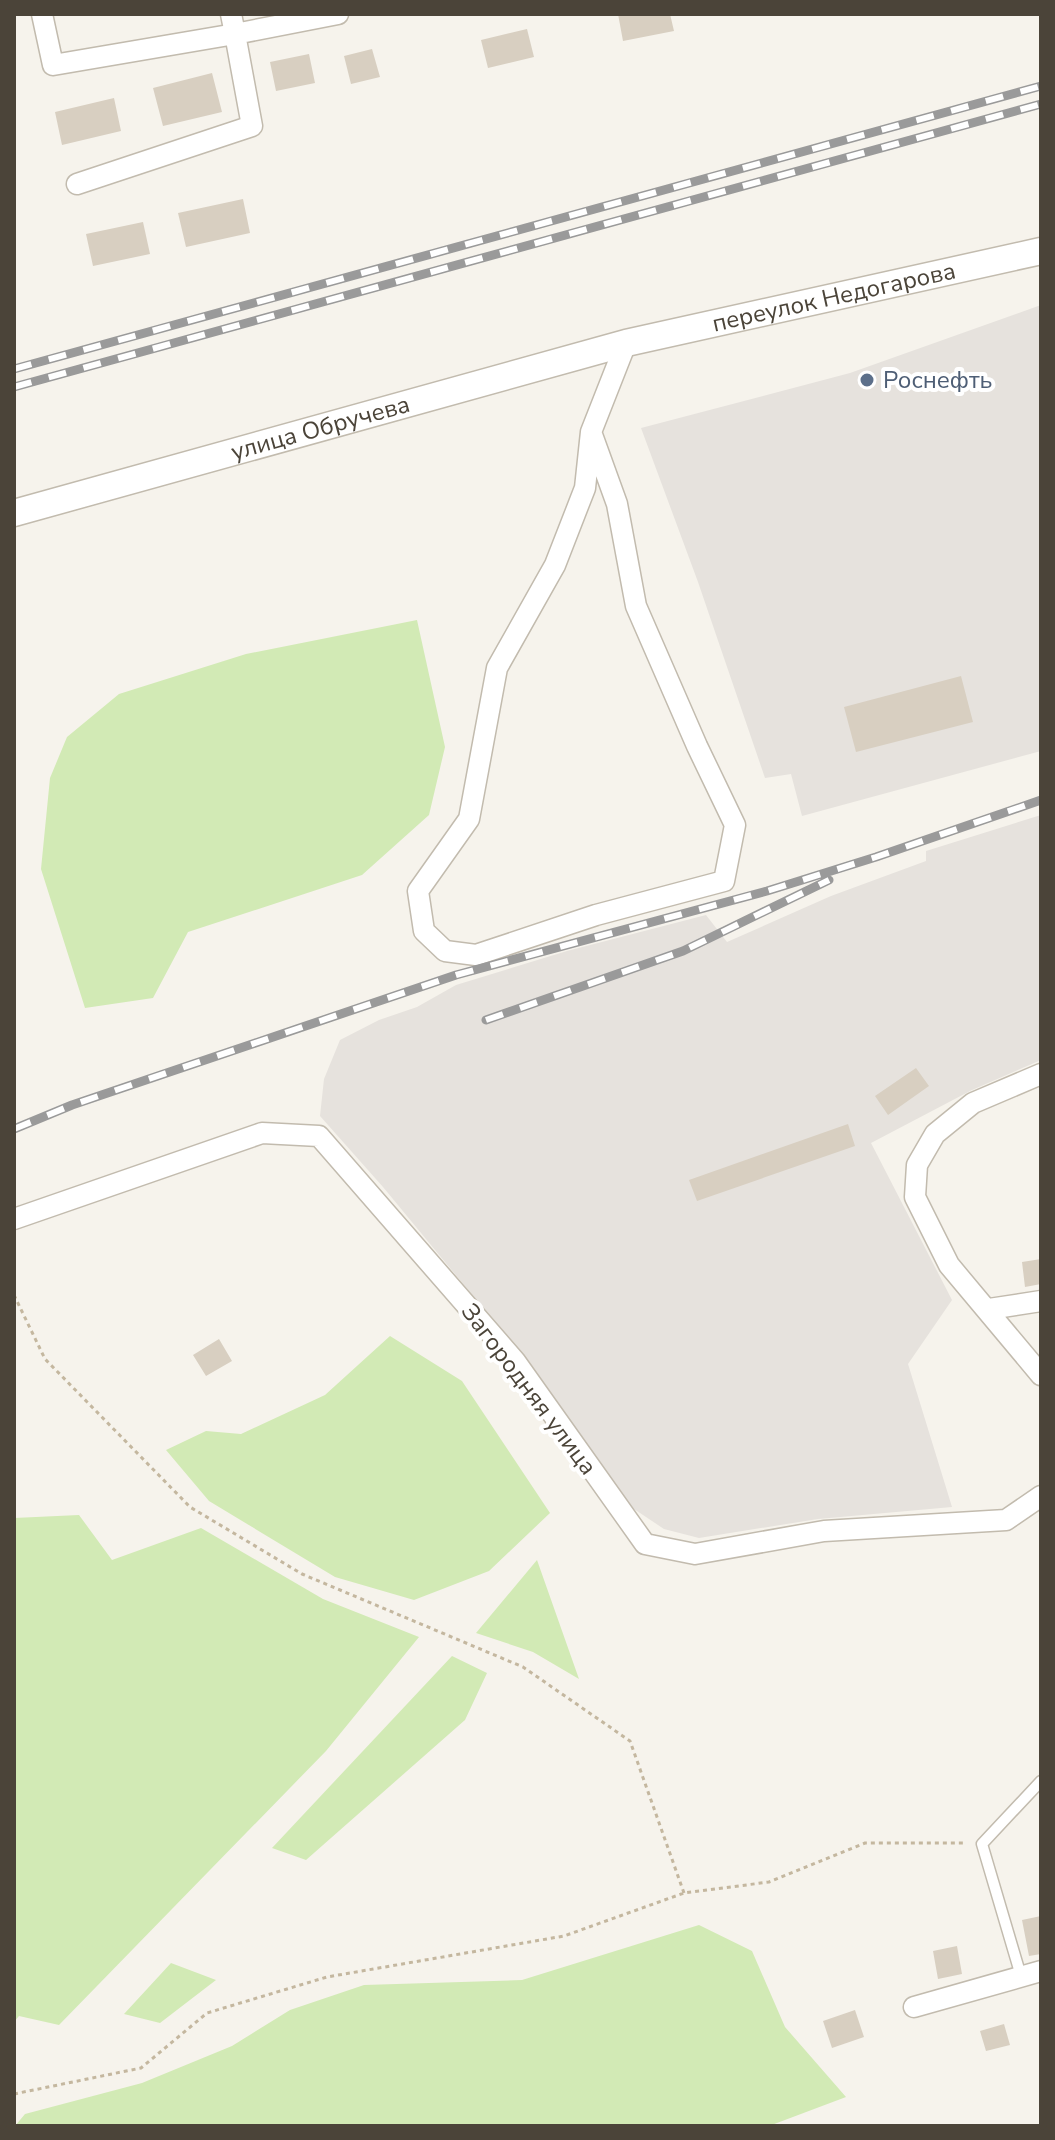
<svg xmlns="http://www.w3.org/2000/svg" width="1055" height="2140" font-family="'Nunito Sans',sans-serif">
  <rect width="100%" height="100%" fill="#f6f3ec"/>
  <path fill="#e6e2dd" d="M1041,305V751L802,816L791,774L765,778L698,582L641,428L850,373Z
    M1041,815V1060L972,1090L871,1143L952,1300L908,1364L952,1507L818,1519L699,1538L664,1529L631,1507L526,1360L383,1187L320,1116L324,1079L340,1040L379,1020L417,1007L456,985L567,951L706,915L727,942L831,896L926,861V851Z"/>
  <path fill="#d2eab5" d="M417,620L445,747L429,815L362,875L188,932L153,998L85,1008L41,869L50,778L67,737L119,694L246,654Z
    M390,1336L462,1381L550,1513L489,1571L414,1600L335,1577L209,1501L166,1450L206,1431L241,1434L325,1395Z
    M79,1515L112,1560L201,1528L323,1599L419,1637L326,1751L59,2025L19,2016L14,2022V1518Z
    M537,1560L579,1679L533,1652L476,1633Z
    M452,1656L487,1673L465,1720L306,1860L272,1848Z
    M699,1925L752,1951L785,2027L846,2097L769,2126H15L25,2114L142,2083L232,2046L290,2010L364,1985L522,1980Z
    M171,1963L216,1980L160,2023L124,2014Z"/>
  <path fill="#d8cfc1" d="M618,14H670L674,31L623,41Z
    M527,29L534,57L488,68L481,40Z
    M372,49L380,77L351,84L344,56Z
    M309,54L315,83L276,91L270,62Z
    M212,73L222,112L163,126L153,88Z
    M114,98L121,131L62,145L55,112Z
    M243,199L250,233L186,247L178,213Z
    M143,222L150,254L93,266L86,234Z
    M961,676L973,722L856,752L844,707Z
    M916,1068L929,1086L888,1115L875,1096Z
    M848,1124L855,1146L697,1201L689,1180Z
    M1041,1259V1284L1025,1287L1022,1262Z
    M219,1339L232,1361L206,1376L193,1355Z
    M1041,1916V1954L1029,1956L1022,1920Z
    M957,1946L962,1974L938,1979L933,1951Z
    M855,2010L864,2037L832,2048L823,2021Z
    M1004,2024L1010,2045L986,2051L980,2031Z"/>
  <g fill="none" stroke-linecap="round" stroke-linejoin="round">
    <g stroke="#c2bbae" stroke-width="13">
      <path id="service" d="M1021,1976L982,1844L1041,1781"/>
    </g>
    <g stroke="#c2bbae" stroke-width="23">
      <path id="minor" d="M42,14L53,65L235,34L231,14
        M77,184L252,126L235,34L338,14
        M591,432L617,504L636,606L697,746L735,825L724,881L596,915L476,955L445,951L424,931L418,891L469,819L497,668L555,565L585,488L591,432L626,343
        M1041,1074L973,1103L935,1134L917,1165L915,1197L949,1265L1041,1375
        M14,1219L262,1133L319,1136L515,1361L645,1544L695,1554L824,1531L1006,1520L1041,1496
        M989,1309L1041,1301
        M914,2007L1041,1971"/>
    </g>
    <g stroke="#c2bbae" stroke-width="29">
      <g id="tertiary">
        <path id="s1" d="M14,513L626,343L1041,251"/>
      </g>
    </g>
    <path stroke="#c4b79f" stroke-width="3" stroke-dasharray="4 4" stroke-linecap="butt" d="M14,1295L45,1359L190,1507L302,1574L523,1667L630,1741L684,1893
      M14,2094L141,2068L207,2013L327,1977L564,1936L684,1893L769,1882L865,1843H966"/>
    <use href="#service" stroke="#fff" stroke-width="10"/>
    <use href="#minor" stroke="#fff" stroke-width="20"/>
    <use href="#tertiary" stroke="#fff" stroke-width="26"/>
    <g stroke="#9a9a9a" stroke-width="9">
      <path id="rail" d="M14,369L1041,86
        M14,387L1041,104
        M486,1020L683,951L829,880
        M14,1129L72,1105L456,975L767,891L876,857L1041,800"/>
    </g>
    <use href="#rail" stroke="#fff" stroke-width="6" stroke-dasharray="18" stroke-linecap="butt"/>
  </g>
  <circle fill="#5c6f8a" stroke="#fff" stroke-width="3" cx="867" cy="380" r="8"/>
  <g text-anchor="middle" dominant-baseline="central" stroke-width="8" stroke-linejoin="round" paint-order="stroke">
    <g font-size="24" fill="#4b4439" stroke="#fff">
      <text stroke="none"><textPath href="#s1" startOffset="848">переулок Недогарова</textPath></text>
      <text stroke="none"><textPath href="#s1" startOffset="318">улица Обручева</textPath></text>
      <text transform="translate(529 1389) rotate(53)">Загородняя улица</text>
    </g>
    <g font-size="24" fill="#4e5e75" stroke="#fff" text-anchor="start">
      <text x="883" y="380">Роснефть</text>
    </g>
  </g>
  <rect width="1055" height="2140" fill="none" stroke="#4b4439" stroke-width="32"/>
</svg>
